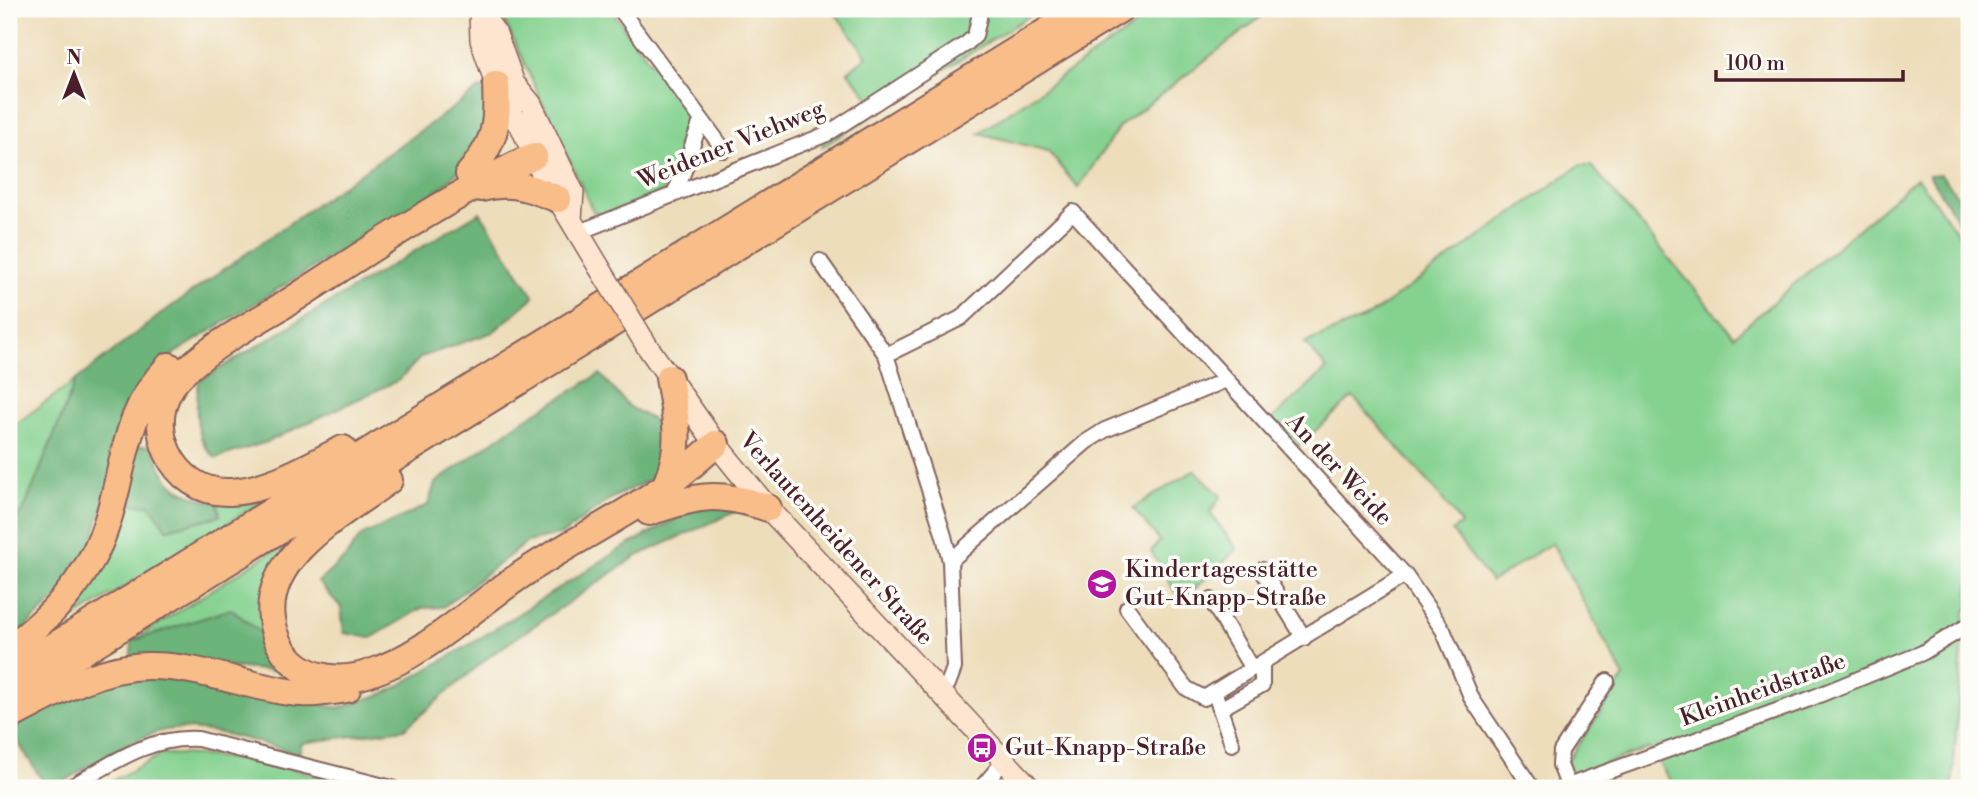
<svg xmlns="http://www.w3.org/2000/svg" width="1978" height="797" font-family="'Libre Bodoni',serif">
  <rect width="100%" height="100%" fill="#fdfcf7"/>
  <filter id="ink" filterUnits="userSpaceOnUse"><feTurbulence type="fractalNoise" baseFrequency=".0143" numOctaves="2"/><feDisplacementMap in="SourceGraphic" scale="14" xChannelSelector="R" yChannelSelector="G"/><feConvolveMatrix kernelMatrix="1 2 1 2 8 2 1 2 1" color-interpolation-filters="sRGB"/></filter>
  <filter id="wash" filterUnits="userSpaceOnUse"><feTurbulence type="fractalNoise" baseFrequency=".00686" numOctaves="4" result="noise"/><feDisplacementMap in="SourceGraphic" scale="28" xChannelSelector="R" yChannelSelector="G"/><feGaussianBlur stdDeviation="1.57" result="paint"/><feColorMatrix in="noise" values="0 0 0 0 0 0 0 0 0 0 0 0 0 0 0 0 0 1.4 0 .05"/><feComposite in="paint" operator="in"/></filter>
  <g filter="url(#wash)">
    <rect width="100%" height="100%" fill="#edddba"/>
    <path fill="#85d290" stroke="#68785e" stroke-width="2" d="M499,9H610L684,106L689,119L688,134L677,179L665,191L617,210L598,214L593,211Z
      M832,9H963L974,24L975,9H1040L822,147L824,132L872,101L848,72L867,56Z
      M1160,9H1271L1119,127L1078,188L1048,151L979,133Z
      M1580,165H1591L1734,336L1917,178L1969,248V607L1965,612L1952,788H1675L1649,748L1573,775L1566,763L1624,677L1552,543L1491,582L1452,531L1461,524L1434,488L1353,397L1297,447L1272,419L1327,369L1305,343L1369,316Z
      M76,380L23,512L9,522V429Z
      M1195,470L1221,496L1210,513L1237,549L1181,602L1151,551L1160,541L1133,508Z
      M288,486L64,624L120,504H150L220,515L218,503Z
      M301,533L279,563L274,650L132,641Z
      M162,754C236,754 298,769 369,788H100Z"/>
    <path fill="#6cb47a" stroke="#5b6a52" stroke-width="2" d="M481,88L491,109L484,147L441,188L175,353L133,396L93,540L67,589L9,642V522L23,512L76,380L165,311Z
      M1941,174L1969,211V238L1929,175Z
      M480,212L534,297L493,332L421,357L399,380L267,442L216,458C194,442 195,407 199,381Z
      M600,374L628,406L655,421L669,448L650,480L610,499L563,534L527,542L443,607L422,608L371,638L344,633L341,607L318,582L345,558L361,536L428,505L435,483L520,422Z
      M134,446H152C169,489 173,491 218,503L220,516L167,529L150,505L120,504Z
      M721,505L735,512L637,556L491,655L404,729L302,743L299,754C263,744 210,726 173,729C140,731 83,771 53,788H47L11,731L64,694L120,675H175L339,708L388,692L474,642L619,550L692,510Z
      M231,609L260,632L291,672L131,659L132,641Z"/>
  </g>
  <g filter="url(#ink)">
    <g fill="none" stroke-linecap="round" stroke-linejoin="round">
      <g stroke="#83625d" stroke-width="18">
        <path id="minor" d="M620,9L724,150
          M674,193C688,170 690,144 702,120
          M579,232L827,134L966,44L975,36L981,9
          M820,261L886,355L944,536L950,561L954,668L948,684L940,692
          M886,355L961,318L1073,212L1405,575L1443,630L1472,699L1532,788
          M950,561L1086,442L1105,430L1224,381
          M1262,570L1304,638
          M1211,600L1252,669
          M1127,608L1186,688L1204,698L1405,575
          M1215,693L1220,709L1262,685V663
          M1220,709L1232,744
          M69,788C111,764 148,736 198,739L392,788
          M981,788L1004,761
          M1562,788L1807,700L1922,653L1969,625
          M1569,788L1560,765L1561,751L1607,681"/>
      </g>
      <g stroke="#83625d" stroke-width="24">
        <path id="secondary" d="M480,12L496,34L520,100
          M480,14L481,40L496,84L508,111L521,126L540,169L599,267
          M517,87L531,104L573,192L571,219
          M647,346L716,444L768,508L1030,788"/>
      </g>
      <g stroke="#83625d" stroke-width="30">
        <path id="motorway" d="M469,174C496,141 498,126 496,84
          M481,188C511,180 531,188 558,199
          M343,449C308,466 270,490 230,492C171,495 139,420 178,378C210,345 253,324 292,300C371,249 448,197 534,156
          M389,480C346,512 263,555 272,619C274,635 280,649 292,661C312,680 342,682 367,674C428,655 474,605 527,571C572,541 623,517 667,485C684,472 700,458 716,444
          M666,485C683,445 676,420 669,378
          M649,512C702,495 714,491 768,508
          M9,649C50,618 85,582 103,534C126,474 120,415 169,366
          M9,674L1083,9
          M9,697L1120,9
          M9,717C51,695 98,667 147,666C196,665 242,685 289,692C308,695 328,692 347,689"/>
      </g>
      <use href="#minor" stroke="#fff" stroke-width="14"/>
      <use href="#secondary" stroke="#fde5d0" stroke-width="21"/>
      <use href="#motorway" stroke="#f9bd89" stroke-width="26"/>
      <g stroke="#83625d" stroke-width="24" stroke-linecap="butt">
        <path id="secondary-bridge" d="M599,267L647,346"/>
      </g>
      <use href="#secondary-bridge" stroke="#fde5d0" stroke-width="21"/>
    </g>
  </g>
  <defs>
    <g id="school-disc" transform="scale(1.575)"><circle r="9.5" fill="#b5179e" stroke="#fdfcf7"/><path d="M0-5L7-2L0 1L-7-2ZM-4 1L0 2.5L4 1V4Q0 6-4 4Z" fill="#fff"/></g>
    <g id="bus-disc" transform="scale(1.575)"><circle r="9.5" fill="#b5179e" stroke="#fdfcf7"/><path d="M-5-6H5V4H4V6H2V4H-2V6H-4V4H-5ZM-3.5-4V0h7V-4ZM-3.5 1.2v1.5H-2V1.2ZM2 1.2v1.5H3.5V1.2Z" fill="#fff"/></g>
  </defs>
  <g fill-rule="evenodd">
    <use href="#school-disc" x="1102" y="584"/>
    <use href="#bus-disc" x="982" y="748"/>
  </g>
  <g text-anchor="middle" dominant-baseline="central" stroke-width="7" stroke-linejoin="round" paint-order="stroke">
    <g font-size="24" fill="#4a1f2b" stroke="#fdfcf7">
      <text transform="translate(731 145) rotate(-22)">Weidener Viehweg</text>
      <text transform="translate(1339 470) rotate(47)">An der Weide</text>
      <text transform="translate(836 539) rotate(48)">Verlautenheidener Straße</text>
      <text transform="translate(1763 690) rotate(-20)">Kleinheidstraße</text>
    </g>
    <g font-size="24" fill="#4a1f2b" stroke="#fdfcf7" text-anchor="start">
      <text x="1125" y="570">Kindertagesstätte<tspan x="1125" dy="28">Gut-Knapp-Straße</tspan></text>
      <text x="1005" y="748">Gut-Knapp-Straße</text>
    </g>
  </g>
  <rect width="1978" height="797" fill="none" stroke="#fdfcf7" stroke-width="35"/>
  <g transform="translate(74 74)" stroke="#fdfcf7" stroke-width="5" paint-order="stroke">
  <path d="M0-5L12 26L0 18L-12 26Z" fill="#4a1f2b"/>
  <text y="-10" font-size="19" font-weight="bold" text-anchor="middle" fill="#4a1f2b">N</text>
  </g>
  <path d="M1716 70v10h187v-10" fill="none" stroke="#4a1f2b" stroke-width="3.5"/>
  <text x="1726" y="70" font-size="21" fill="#4a1f2b" stroke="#fdfcf7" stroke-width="5" paint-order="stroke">100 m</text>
</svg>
